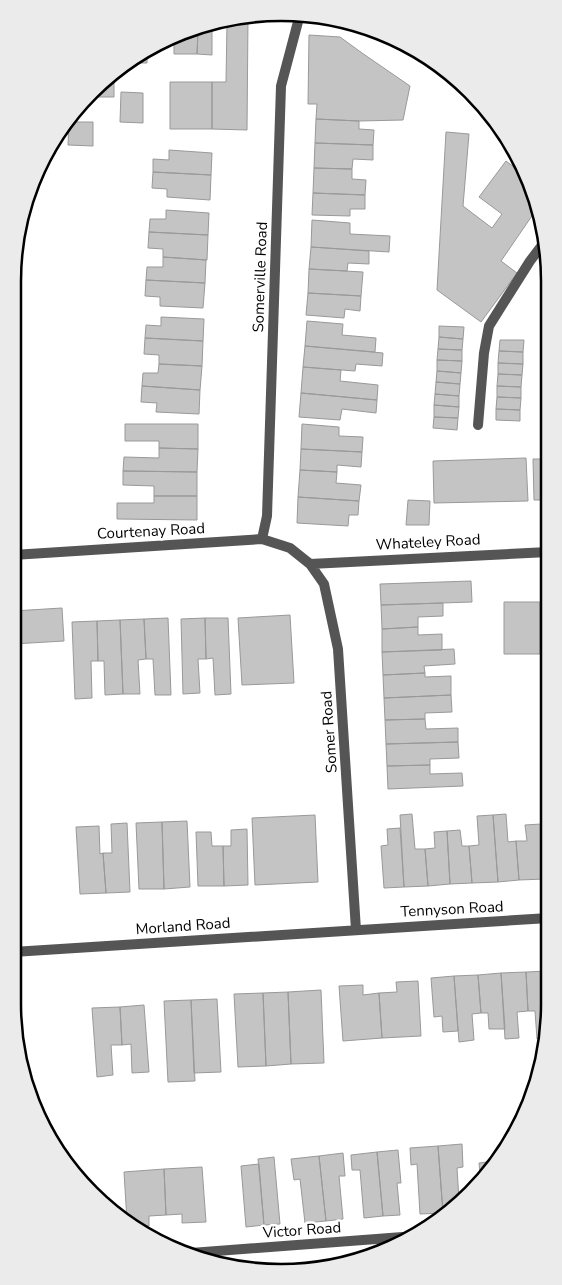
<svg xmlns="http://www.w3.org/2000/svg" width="562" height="1285" font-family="'Nunito Sans',sans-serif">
  <rect width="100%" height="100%" fill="#fff"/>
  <path fill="#c4c4c4" stroke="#999" d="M248,17L247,130L212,129V82H226L227,23Z
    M212,27V55L197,54L198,31Z
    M198,31L197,54H174V37Z
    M309,35L340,37L362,53L410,86L403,120L359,121L316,119L317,104H308Z
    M164,40V46H155L163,40Z
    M147,52V63H133Z
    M114,77V97H98V89Z
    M170,82H212V129H170Z
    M121,92L143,93V123L120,122Z
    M316,119L359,121V129L374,130L373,145L315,143Z
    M69,122H93V146L68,145Z
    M446,132L469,134L463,206L492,228L502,214L479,197L506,161L526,176L536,210L501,261L517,273L481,322L437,290Z
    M315,143L373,145V160L353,159L352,169L314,168Z
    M169,150L212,153L211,175L153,172V159L169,160Z
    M314,168L352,169V179L366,180L365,195L313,193Z
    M153,172L211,175L210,200L167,197V189L152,188Z
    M313,193L365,195V209H350V216L312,215Z
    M166,210L209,213L208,235L149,232L150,219H166Z
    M312,220L350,223V234L390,236L389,252L311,247Z
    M149,232L208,235L207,260L163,257V249L148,248Z
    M311,247L369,251V264L348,263L347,271L309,269Z
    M163,257L206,260L205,283L146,280L147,267H163Z
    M309,269L363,272L361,296L308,293Z
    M146,280L205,283L203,308L160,306V297L145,296Z
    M308,293L361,296L360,311L345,309L344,318L306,315Z
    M161,317L204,319L203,341L145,338L146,325L161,326Z
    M307,321L343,324L342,335L376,338L375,352L305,346Z
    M439,326L464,327L463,339L439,337Z
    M439,337L463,339L462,350L438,349Z
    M145,338L203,341L202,366L159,364V355L144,354Z
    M500,340H524L523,352L499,351Z
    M305,346L383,353L382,366L356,364L355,371L303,367Z
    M438,349L462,350V361L437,360Z
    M499,351L523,352V364L498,363Z
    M437,360L462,361L461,373L437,371Z
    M498,363L523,364L522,375L498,374Z
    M159,364L202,366L200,390L142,386L143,373H158Z
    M303,367L341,370L340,381L378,385L377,400L301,393Z
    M437,371L461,373L460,384L436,382Z
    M498,374L522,375L521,387L497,386Z
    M436,382L460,384L459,396L435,394Z
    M142,386L200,390L199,414L156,412L157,403L141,402Z
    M497,386L521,387V398L497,397Z
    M301,393L377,400L376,413L342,409L340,420L299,417Z
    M435,394L459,396V407L434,405Z
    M497,397L521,398L520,410L496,409Z
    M434,405L459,407L458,418L434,417Z
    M496,409L520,410V421L496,420Z
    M434,417L458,418L457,430L433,428Z
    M125,424H198V449L159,448V441H125Z
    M302,424L339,427V436L363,437L362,452L301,449Z
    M159,448L198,449L197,472L123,471L124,457L159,458Z
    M301,449L362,452L361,467L337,465V472L300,470Z
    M526,458L528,501L434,503L433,461Z
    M533,459H548V500H534Z
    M300,470L337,472L336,483L361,485L359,501L298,497Z
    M123,471L197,472V496H154V486L123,485Z
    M154,496H197V520L117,519V503H154Z
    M298,497L359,501L358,515H349L348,526L297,523Z
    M408,500L430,501L429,525H406Z
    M471,581L472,602L381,605L380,584Z
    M545,600H548V639H546Z
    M504,602H540V654H504Z
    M443,603V616L418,617V627L382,629L381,605Z
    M13,608V611L62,608L64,641L13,644Z
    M290,615L294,683L242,685L238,618Z
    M168,618L171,695H155L153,659H146L144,619Z
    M205,618L206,659H198L200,693L183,694L181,619Z
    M205,618H228L231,694L215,695L213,658L206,659Z
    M144,619L146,659L138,660L140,694H123L120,620Z
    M120,620L123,694L105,695L104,661H98L97,621Z
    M97,621L98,661H91L92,698L75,699L72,622Z
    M418,627V635L442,634V650L382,652V629Z
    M454,649L455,664L424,666L425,673L383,675L382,652Z
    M425,673V677L451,676V695L384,698L383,675Z
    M451,695L452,712L425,713V719L385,720L384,698Z
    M425,719L426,729L458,728V742L386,744L385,720Z
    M458,742L459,758L430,759V765L387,766L386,744Z
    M430,765V774L462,773L463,786L388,789L387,766Z
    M412,814L415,849H425L428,886L404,887L400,815Z
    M506,814L508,842L516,841L519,880L498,882L493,815Z
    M315,815L318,882L255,885L252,818Z
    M493,815L498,882L472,883L469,846L479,845L477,816Z
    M187,821L190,887L164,889L162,822Z
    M162,822L164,889H139L136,823Z
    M127,823L130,892L106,893L103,853H112L111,824Z
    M549,823V878L545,879L541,824Z
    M541,824L545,879L519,880L516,841H527L525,825Z
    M99,826L100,854L103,853L106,893L80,894L76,827Z
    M400,828L404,887L384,888L381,846L388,845L387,829Z
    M247,829L248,885L224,886L223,846H231V830Z
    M460,830L462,846H469L472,883L450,884L447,831Z
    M447,831L450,884L428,886L425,849L435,848L434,832Z
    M196,832H211L212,846H223L224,886H198Z
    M548,971L550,1004L544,1038L537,1039L535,1011H528L526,972Z
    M526,972L528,1011L517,1012L519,1038L505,1039L501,973Z
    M501,973L505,1029H489L488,1013H481L478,975Z
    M478,975L481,1013L472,1014L474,1040L459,1042L454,976Z
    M454,976L458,1031L443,1032L442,1016L434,1017L431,978Z
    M418,981L421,1036L382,1038L379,993L397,992L396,982Z
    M363,985V995L379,993L382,1038L343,1041L339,986Z
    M321,990L324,1063L291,1064L288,992Z
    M288,992L291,1064L266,1066L263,993Z
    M263,993L266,1066L238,1067L234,994Z
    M217,999L221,1072L194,1073L191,1000Z
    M191,1000L195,1081L168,1082L164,1001Z
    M144,1005L149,1072L132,1073L131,1044L122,1045L120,1007Z
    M120,1007L122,1045H111L113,1075L97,1077L92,1008Z
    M462,1144L463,1167L457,1168L459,1200L443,1213L438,1146Z
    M438,1146L443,1213L420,1214L417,1164L411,1165L410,1148Z
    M398,1150L401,1183H397L400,1215L383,1216L377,1152Z
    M377,1152L383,1216L364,1218L360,1170H352L351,1155Z
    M343,1153L345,1176H339L343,1219L326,1221L319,1156Z
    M319,1156L326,1221L305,1223L300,1179L294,1180L291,1159Z
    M274,1157L280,1224L264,1225L258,1159Z
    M494,1161L483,1181L481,1183L479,1163Z
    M259,1164L264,1225L246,1227L241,1166Z
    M202,1167L206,1222L182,1223V1214L166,1215L164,1169Z
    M164,1169L166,1215L149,1216V1226L135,1227L127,1221L124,1172Z"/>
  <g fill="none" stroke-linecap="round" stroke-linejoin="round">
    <path stroke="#555" stroke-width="10" d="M478,425L484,353L489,326L530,261L546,240"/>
    <path stroke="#555" stroke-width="10" d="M262,539L267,516L281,86L299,18
      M13,555L262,539L290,548L310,564L324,584L338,649L356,930
      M310,564L548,552
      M13,952L549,918
      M191,1253L416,1236"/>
  </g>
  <g text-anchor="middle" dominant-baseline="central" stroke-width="5" stroke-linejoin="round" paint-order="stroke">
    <g font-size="15" fill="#000" stroke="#fff">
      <text transform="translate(260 277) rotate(-88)">Somerville Road</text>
      <text transform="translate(151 531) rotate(-3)">Courtenay Road</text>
      <text transform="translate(428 542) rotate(-3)">Whateley Road</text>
      <text transform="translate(329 732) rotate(-94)">Somer Road</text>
      <text transform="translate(452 909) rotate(-3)">Tennyson Road</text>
      <text transform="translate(183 926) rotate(-4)">Morland Road</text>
      <text transform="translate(302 1230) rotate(-4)">Victor Road</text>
    </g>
  </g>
  <path d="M0 0H562V1285H0ZM281 21H281A260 260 0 0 1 541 281V1004A260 260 0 0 1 281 1264H281A260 260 0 0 1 21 1004V281A260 260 0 0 1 281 21Z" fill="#ebebeb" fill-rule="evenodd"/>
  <path fill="none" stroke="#000" stroke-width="2.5" d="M281 21H281A260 260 0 0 1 541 281V1004A260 260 0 0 1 281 1264H281A260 260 0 0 1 21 1004V281A260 260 0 0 1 281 21Z"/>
</svg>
